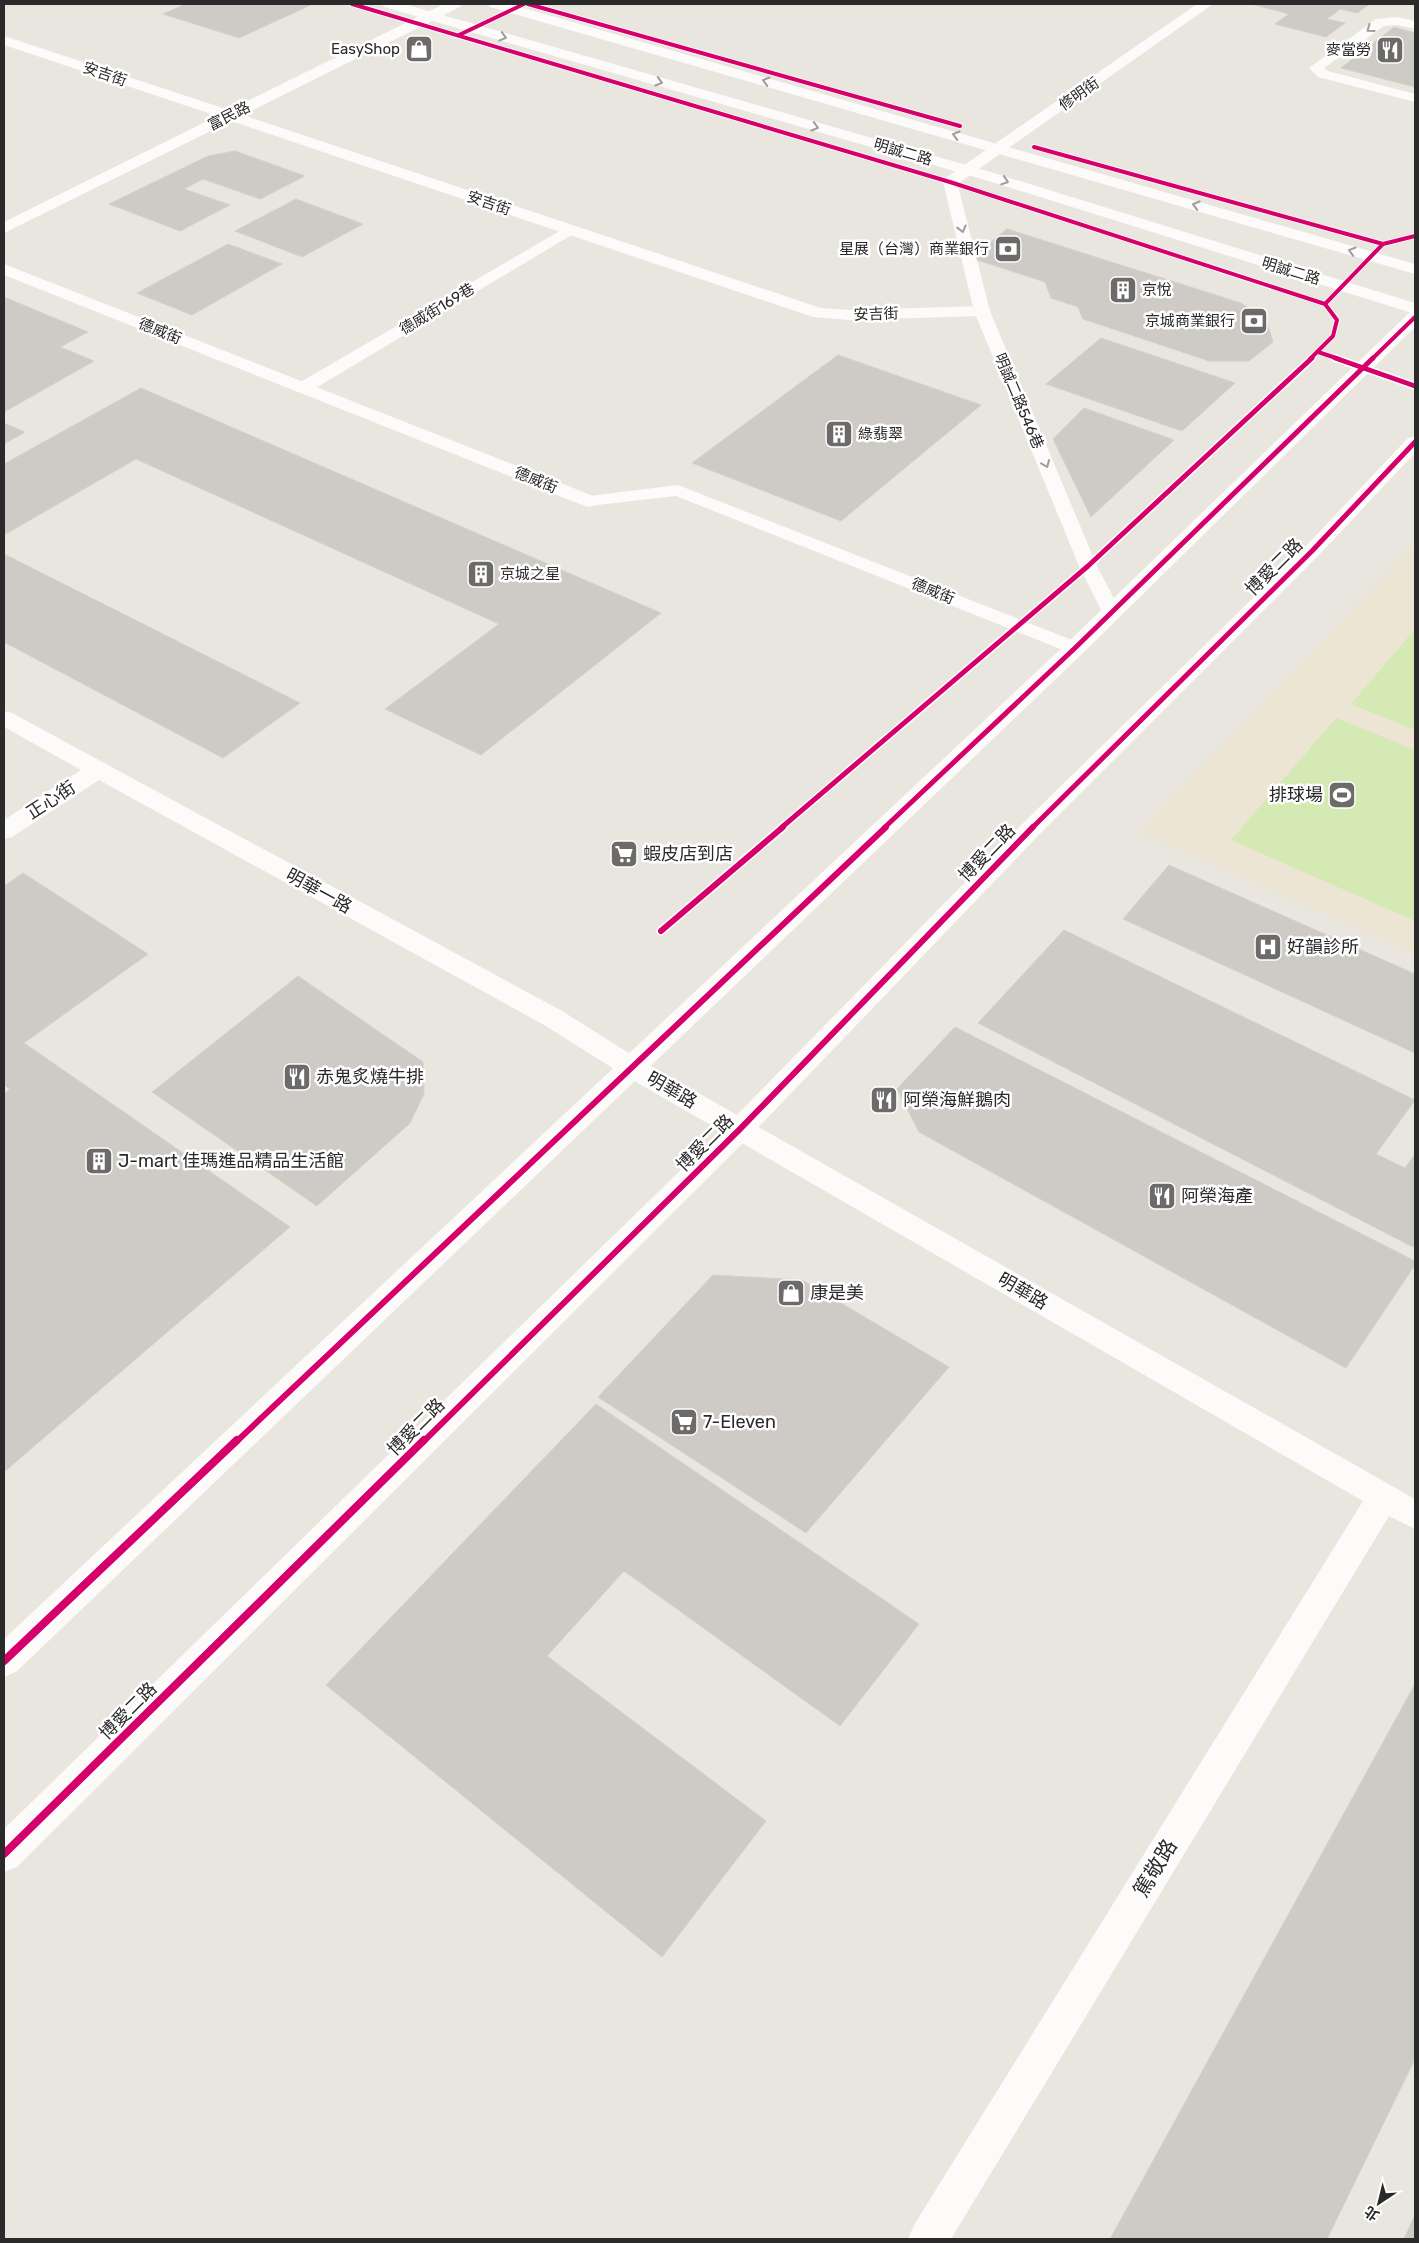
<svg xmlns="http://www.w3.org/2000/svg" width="1419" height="2243" font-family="Rubik,'Noto Sans TC',sans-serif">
  <rect width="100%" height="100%" fill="#e9e5df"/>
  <path fill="#ece5d3" d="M1415,544V954L1139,832Z"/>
  <path fill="#d4e9b4" d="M1415,629V730L1351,704Z
    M1336,718L1415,750V921L1231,840Z"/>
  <path fill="#cecbc6" stroke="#d4d1cb" d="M186,4H313L239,38L163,14Z
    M1251,4H1370L1357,13L1340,9L1327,19L1345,23L1326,37L1275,24L1289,14Z
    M1394,27L1415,33V87L1341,68Z
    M235,151L305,176L260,199L203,179L184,189L230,205L180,231L109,204L208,156Z
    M296,199L363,224L302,257L235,231Z
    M1007,229L1241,303L1266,320L1273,342L1249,361H1209L1083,319L1078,307L1051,298L1045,282L971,258Z
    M228,244L282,264L192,315L137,293Z
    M4,297L88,332L60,347L94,361L4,412Z
    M1101,338L1235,383L1182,431L1046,384Z
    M838,355L981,405L841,521L692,463Z
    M141,388L661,613L481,755L385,709L499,624L136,459L4,535V464Z
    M1084,408L1174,440L1091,517L1053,439Z
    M4,423L25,432L4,444Z
    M4,554L300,703L223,758L4,642Z
    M1169,865L1415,974V1053L1123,919Z
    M23,873L148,954L24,1043L290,1227L4,1472V1094L10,1089L4,1085V886Z
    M1064,930L1415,1100L1376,1154L1405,1168L1415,1154V1244L1413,1247L978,1023Z
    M298,976L423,1062L424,1094L410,1123L317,1206L152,1092Z
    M955,1027L1415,1261V1265L1346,1368L919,1132L897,1089Z
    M713,1275L802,1280L949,1367L806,1533L598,1397Z
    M596,1404L919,1624L840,1726L624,1571L547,1656L766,1821L662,1957L326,1685Z
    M1415,1684V2059L1327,2239H1110Z
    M1415,2215V2239H1404Z"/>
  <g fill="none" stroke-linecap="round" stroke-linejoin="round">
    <path fill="#fcfbfa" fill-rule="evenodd" d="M1397,17L1415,21V29L1397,25L1384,26L1324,68L1328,71L1415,94V102L1318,77L1309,68L1376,19Z
      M950,178L957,182L990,311L1097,566L1121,612L1118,616L1111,618L1104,616L1079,566L974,311L943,182Z
      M570,225L575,227L578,230L575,233L309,392H297L295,388L297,384Z
      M678,485L1082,644L1085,648L1082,652L1075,654L1068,652L676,496L589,506L583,505L580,501L583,497L589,496Z"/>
    <path fill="#fcfbfa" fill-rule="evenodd" d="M444,4H462L460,7L243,115L821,308L849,310L982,306L988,307L991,311L988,315L982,316L849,320L813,317L231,121L4,233V222L217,116L4,45V36L229,110Z
      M1197,4H1213L956,185H944L942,182L944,179Z
      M4,264L596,497L599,501L596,505L589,507L582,505L4,275Z
      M4,711L12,713L562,1011L640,1060L1415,1499V1529L1389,1516L951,2239H908L914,2225L1363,1501L622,1074L544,1025L99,780L12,837L4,839V820L81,770L4,727Z"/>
    <path fill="#fcfbfa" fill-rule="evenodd" d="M382,4H404L994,173L1415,303V314L982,179L384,7Z
      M488,4H510L1415,264V274L490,7Z"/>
    <path fill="#fcfbfa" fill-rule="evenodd" d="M1415,312V327L1083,653L16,1672L4,1677V1639L1067,643L1409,313Z
      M1415,436V453L1319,555L1036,838L750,1136L17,1867L4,1872V1829L730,1122L1020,826L1305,547L1408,438Z"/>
    <g stroke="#fff" stroke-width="5.5">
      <path id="cycleway-far3" d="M352,4L950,182L1325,304L1337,320L1333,336L1310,359
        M528,4L960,126
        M459,35L524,4
        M1034,147L1383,244L1415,236
        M1325,304L1383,244
        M1318,352L1339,359
        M1372,359L1415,317"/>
    </g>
    <g stroke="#fff" stroke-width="8">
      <path id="cycleway-far2" d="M1335,358L1415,386
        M781,828L1088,566L1312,358
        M884,828L1075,648L1373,358
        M1032,828L1312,551L1415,442"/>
    </g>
    <g stroke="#fff" stroke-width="9">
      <path id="cycleway-far1" d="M661,931L783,827
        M236,1442L886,827
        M423,1442L740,1129L1033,827"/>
    </g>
    <g stroke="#fff" stroke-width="11">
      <path id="cycleway" d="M4,1661L237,1440
        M4,1854L424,1440"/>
    </g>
    <use href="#cycleway-far3" stroke="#d6006c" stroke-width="4"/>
    <use href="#cycleway-far2" stroke="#d6006c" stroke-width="5"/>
    <use href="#cycleway-far1" stroke="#d6006c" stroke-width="6"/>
    <use href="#cycleway" stroke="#d6006c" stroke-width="8"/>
  </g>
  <defs><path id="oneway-chevron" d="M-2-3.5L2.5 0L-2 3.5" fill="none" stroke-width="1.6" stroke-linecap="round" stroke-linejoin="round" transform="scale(1.25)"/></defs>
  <g stroke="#9e9d9c">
    <use href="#oneway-chevron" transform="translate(1370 29) rotate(144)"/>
    <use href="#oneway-chevron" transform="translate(503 37) rotate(16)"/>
    <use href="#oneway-chevron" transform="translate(766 81) rotate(-164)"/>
    <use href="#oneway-chevron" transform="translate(659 82) rotate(16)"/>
    <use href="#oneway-chevron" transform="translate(815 127) rotate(16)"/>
    <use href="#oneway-chevron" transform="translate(956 135) rotate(-164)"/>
    <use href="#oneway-chevron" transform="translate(1005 181) rotate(18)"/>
    <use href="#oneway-chevron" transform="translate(1196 205) rotate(-164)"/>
    <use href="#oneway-chevron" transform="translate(962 229) rotate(76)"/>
    <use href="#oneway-chevron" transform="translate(1352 251) rotate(-164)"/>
    <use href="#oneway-chevron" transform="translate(1046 464) rotate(67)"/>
  </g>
  <defs>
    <g id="shop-square" transform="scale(1.4375)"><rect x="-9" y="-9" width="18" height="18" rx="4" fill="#6d6b69" stroke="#fff"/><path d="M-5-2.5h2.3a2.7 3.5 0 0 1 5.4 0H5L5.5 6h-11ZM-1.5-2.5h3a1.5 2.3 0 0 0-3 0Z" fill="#fff"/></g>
    <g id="restaurant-square" transform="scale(1.4375)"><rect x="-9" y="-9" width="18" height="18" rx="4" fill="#6d6b69" stroke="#fff"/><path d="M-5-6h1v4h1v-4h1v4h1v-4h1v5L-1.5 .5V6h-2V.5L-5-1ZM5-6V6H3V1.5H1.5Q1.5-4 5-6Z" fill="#fff"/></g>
    <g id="bank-square" transform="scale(1.4375)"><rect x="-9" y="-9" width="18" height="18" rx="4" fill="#6d6b69" stroke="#fff"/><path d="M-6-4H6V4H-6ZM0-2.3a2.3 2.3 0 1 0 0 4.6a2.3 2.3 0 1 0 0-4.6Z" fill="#fff"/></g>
    <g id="building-square" transform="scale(1.4375)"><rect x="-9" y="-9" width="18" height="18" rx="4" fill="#6d6b69" stroke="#fff"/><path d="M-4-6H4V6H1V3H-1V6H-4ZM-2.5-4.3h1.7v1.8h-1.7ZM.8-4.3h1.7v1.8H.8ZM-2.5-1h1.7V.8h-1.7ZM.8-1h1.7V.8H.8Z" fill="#fff"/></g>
    <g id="stadium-square" transform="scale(1.4375)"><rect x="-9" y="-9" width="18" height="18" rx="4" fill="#6d6b69" stroke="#fff"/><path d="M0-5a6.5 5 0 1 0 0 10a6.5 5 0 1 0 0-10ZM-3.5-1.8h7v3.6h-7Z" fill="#fff"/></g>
    <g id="supermarket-square" transform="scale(1.4375)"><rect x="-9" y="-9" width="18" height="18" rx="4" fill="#6d6b69" stroke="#fff"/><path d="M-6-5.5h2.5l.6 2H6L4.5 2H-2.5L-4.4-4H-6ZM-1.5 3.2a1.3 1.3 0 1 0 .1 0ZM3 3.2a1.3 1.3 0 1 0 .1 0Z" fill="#fff"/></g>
    <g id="hospital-square" transform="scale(1.4375)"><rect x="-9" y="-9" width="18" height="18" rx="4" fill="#6d6b69" stroke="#fff"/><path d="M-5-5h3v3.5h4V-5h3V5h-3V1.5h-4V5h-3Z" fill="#fff"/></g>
  </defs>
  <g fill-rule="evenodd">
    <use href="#shop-square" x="419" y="49"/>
    <use href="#restaurant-square" x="1390" y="50"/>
    <use href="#bank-square" x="1008" y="249"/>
    <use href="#building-square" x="1123" y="290"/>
    <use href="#bank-square" x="1254" y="321"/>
    <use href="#building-square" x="839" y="434"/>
    <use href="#building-square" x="481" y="574"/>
    <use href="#stadium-square" x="1342" y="795"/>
    <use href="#supermarket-square" x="624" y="854"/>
    <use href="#hospital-square" x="1268" y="947"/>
    <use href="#restaurant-square" x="297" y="1077"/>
    <use href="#restaurant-square" x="884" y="1100"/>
    <use href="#building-square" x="99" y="1161"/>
    <use href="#restaurant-square" x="1162" y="1196"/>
    <use href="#shop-square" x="791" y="1293"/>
    <use href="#supermarket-square" x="684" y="1422"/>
  </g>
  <g text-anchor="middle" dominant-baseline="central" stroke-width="5" stroke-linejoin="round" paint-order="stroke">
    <g font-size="15" fill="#2a2a2a" stroke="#fff" text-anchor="end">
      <text x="400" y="49">EasyShop</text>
      <text x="1371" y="50">麥當勞</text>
      <text x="989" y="249">星展（台灣）商業銀行</text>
      <text x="1142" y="290" text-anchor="start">京悅</text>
      <text x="1235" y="321">京城商業銀行</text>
      <text x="858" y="434" text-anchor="start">綠翡翠</text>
      <text x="500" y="574" text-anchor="start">京城之星</text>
    </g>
    <g font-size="15" fill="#2a2a2a" stroke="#fff">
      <text transform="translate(105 74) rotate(19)">安吉街</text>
      <text transform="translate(1079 94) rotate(-35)">修明街</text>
      <text transform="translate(229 116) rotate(-27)">富民路</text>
      <text transform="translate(903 152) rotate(16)">明誠二路</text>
      <text transform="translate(489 203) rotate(19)">安吉街</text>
      <text transform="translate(1291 271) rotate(17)">明誠二路</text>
      <text transform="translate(437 309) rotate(-31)">德威街169巷</text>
      <text transform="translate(876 314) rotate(-2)">安吉街</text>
      <text transform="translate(160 331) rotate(22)">德威街</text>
      <text transform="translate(1019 401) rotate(67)">明誠二路546巷</text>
      <text transform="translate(536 480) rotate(22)">德威街</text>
      <text transform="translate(933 591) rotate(22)">德威街</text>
    </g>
    <g font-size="18" fill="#2a2a2a" stroke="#fff">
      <text transform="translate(1274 567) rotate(-45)">博愛二路</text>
      <text transform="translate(51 800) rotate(-33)">正心街</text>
      <text transform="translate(987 853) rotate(-46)">博愛二路</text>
      <text transform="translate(319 891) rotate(29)">明華一路</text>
      <text transform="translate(672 1090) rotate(30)">明華路</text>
      <text transform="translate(705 1143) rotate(-45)">博愛二路</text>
      <text transform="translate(1023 1291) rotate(30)">明華路</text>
      <text transform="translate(416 1427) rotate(-45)">博愛二路</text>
      <text transform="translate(128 1711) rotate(-45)">博愛二路</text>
    </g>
    <g font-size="18" fill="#2a2a2a" stroke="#fff" text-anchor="start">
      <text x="1323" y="795" text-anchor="end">排球場</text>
      <text x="643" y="854">蝦皮店到店</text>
      <text x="1287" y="947">好韻診所</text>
      <text x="316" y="1077">赤鬼炙燒牛排</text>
      <text x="903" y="1100">阿榮海鮮鵝肉</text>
      <text x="118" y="1161">J-mart 佳瑪進品精品生活館</text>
      <text x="1181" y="1196">阿榮海產</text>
      <text x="810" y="1293">康是美</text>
      <text x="703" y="1422">7-Eleven</text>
    </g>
    <g font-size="21" fill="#2a2a2a" stroke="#fff">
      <text transform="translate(1155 1868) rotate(-59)">篤敬路</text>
    </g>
  </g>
  <rect width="1419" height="2243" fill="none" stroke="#2a2a2a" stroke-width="10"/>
  <g transform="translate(1379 2203) rotate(215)" stroke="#ffffff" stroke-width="4" paint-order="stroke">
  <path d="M0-4L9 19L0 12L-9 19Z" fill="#2a2a2a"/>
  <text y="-8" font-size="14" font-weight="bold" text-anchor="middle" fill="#2a2a2a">北</text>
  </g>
</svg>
